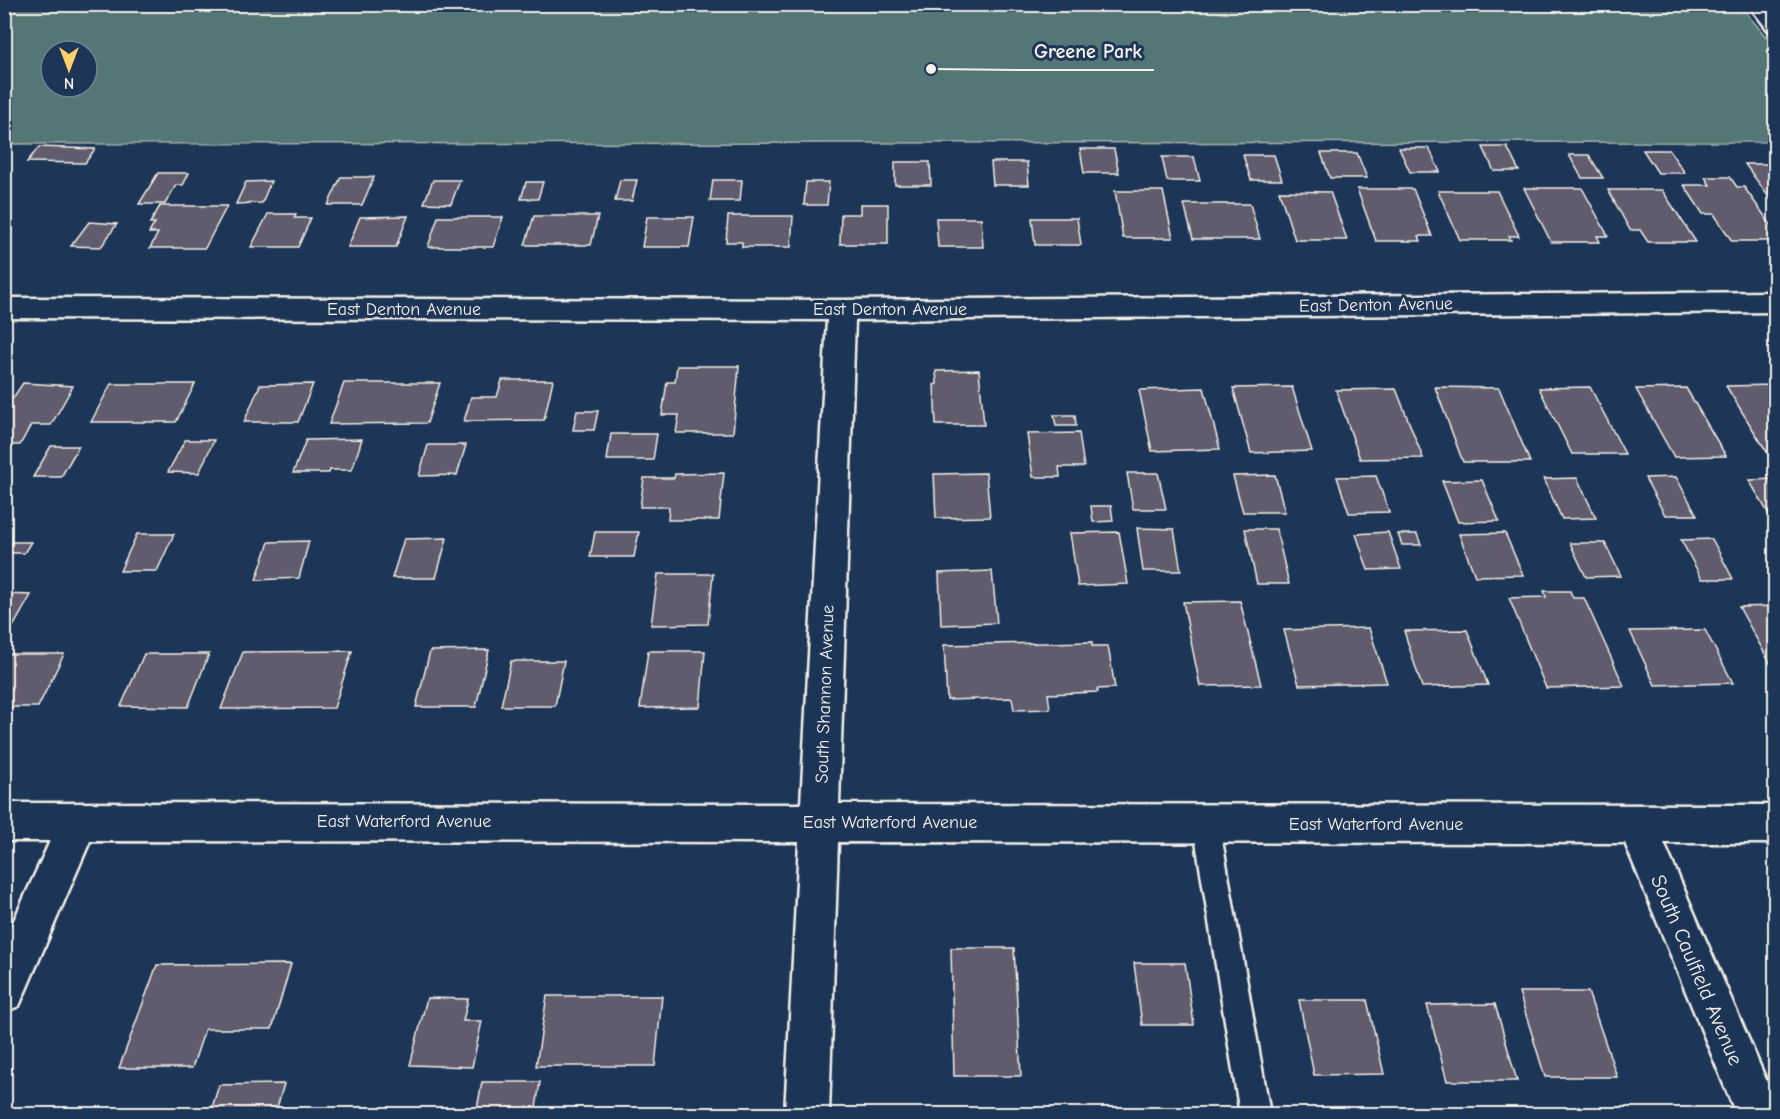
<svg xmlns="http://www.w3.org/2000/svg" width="1780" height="1119" font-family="'Comic Neue',sans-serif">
  <rect width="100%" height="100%" fill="#1d3557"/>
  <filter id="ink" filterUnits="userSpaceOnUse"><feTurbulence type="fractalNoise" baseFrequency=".0167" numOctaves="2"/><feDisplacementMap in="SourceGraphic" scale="12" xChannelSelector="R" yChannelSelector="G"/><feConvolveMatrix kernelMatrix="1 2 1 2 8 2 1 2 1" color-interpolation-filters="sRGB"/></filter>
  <g filter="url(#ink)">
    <path fill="#547676" stroke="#a4b4af" stroke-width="1.5" fill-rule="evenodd" d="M4,5H1740L1775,48V142L5,144ZM51,51H87V87H51Z"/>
    <path fill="#605c6d" stroke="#f4f1e8" stroke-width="1.5" d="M39,147L95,149L85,163L27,162Z
      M1483,147H1507L1519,171H1494Z
      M1399,148H1429L1440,172H1410Z
      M1080,149H1114L1119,173H1084Z
      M1643,150H1669L1685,173H1658Z
      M1321,153H1357L1367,178H1330Z
      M1243,155H1274L1282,180H1251Z
      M1569,155H1589L1603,178H1582Z
      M1162,157H1194L1200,181H1167Z
      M895,162H930L931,185H895Z
      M991,162H1027L1029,185H993Z
      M1745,164H1776V207Z
      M158,173H189L183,185H176L165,204H139Z
      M341,177H374L362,205H328Z
      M1705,177H1730L1737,187H1744L1776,232V241H1732L1714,214H1703L1684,185H1710Z
      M433,180H460L451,204L424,203Z
      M620,180H637L632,201H615Z
      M713,180H742L740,201H710Z
      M271,181L262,203L236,204L246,182Z
      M526,182H543L538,199H521Z
      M806,182H829L827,205H804Z
      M1524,188H1582L1608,236H1597L1600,242H1551Z
      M1357,189H1413L1432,236H1419L1421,241H1376Z
      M1608,190H1662L1696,242H1648L1640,230H1630Z
      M1115,191H1163L1173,238H1123Z
      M1279,191L1330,192L1347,240H1295Z
      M1438,191H1497L1519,236H1509L1511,240H1460Z
      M860,204H888V244H840L841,214H860Z
      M1184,204H1250L1260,239H1193Z
      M160,206H227L205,248H150L158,233H149L155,223H150Z
      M268,214H296L294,218H311L298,247H251Z
      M408,216L396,247H348L360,217Z
      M534,216H598L591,245H525Z
      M728,216H793L791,247H742V242H726Z
      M438,217H503L493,247H428Z
      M647,217H694L689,247H642Z
      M936,218H981L983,247H938Z
      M1032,218H1077L1081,245H1035Z
      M89,222L117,224L101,247L71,246Z
      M677,366H739L733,433H676L679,415H662L667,382H675Z
      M979,370L984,425H936L934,385L937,384L936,371Z
      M502,380H553L544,420L464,421L471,397H497Z
      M23,383L73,386L51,425H31L20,445H4V398H13Z
      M344,383H440L427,423L329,424Z
      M111,384H195L176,422H91Z
      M313,384L298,422H244L260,385Z
      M1776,385V457H1770L1726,386Z
      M1292,387L1312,451L1251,453L1233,388Z
      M1435,387L1499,388L1530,462H1463Z
      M1590,387L1625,454H1572L1539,388Z
      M1204,388L1220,449L1152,451L1139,390Z
      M1686,388L1726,456L1674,457L1636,389Z
      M1396,389L1423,458L1360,459L1336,390Z
      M577,411H598L594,430H573Z
      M1054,415H1075L1076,426H1056Z
      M1079,433L1084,467H1059L1060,477H1033L1027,434Z
      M611,434H657L653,460H607Z
      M362,439L352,470H330L329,473H293L306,440Z
      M185,440H214L199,473L168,472Z
      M428,445H466L457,475L419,476Z
      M51,446H79L61,477H33Z
      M724,473L719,520H668L669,507H640L644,478H674L675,474Z
      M986,473L990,517L936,518L934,474Z
      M1127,473H1158L1166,509H1133Z
      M1275,475L1285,512H1243L1233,476Z
      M1376,476L1389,512L1349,513L1337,477Z
      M1676,477L1697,515H1665L1645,478Z
      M1577,478L1596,518L1562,519L1544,479Z
      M1776,479V523H1774L1749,480Z
      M1482,480L1499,521L1458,522L1442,481Z
      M1091,506H1111L1113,521L1093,522Z
      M1137,528L1174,529L1181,571H1143Z
      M1245,529H1276L1289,584H1257Z
      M595,532H639L634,557H590Z
      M1119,532L1128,584L1078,586L1070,533Z
      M1388,532L1401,569L1368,570L1356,534Z
      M1505,533L1523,575L1475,576L1459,534Z
      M137,534H174L157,571H120Z
      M1398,534H1417L1421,545H1402Z
      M447,538L436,578H392L404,539Z
      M1712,539L1733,579H1702L1681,540Z
      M309,541L299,578L256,580L269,542Z
      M11,542H31L24,553H5Z
      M1570,543H1605L1621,576L1586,577Z
      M992,571L997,623L941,625L939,573Z
      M658,574H713L708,624L651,625Z
      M1544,591H1570L1573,598H1584L1624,686L1546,688L1509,598L1546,597Z
      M4,594L31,595L5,641H4Z
      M1240,601L1261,685L1200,686L1183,602Z
      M1776,606V672H1775L1739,607Z
      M1369,628L1387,683L1299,685L1284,630Z
      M1467,630L1488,685L1422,687L1404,631Z
      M1705,630L1733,683L1655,685L1630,631Z
      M1092,642V646H1108L1115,688L1097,689L1098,692L1048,694L1050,709L1014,710L1012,698L947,700L944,645Z
      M489,650L476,707H416L430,651Z
      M352,651L334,708L221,709L243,652Z
      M648,651H705L700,707L640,708Z
      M4,654H64L38,707H11L9,712H4Z
      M144,654H209L188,707L121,706Z
      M511,661H564L555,706H501Z
      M951,948H1014L1021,1076H954Z
      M1134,963H1185L1194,1025H1142Z
      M291,964L272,1029H205L192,1068H119L157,965Z
      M1519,992H1588L1617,1077H1545Z
      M547,996H662L655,1066H536Z
      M427,998L468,999L463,1021H482L472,1067L410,1065Z
      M1299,1000H1367L1384,1074L1314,1075Z
      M1495,1004L1517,1081H1447L1427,1005Z
      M482,1082H540L535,1114H476Z
      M284,1084L275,1114H210L219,1085Z"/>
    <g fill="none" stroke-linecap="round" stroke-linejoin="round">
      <g stroke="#f4f1e8" stroke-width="5">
        <path id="service" d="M1206,810L1215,814L1219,823L1270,1114H1240L1193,823L1197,814Z"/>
      </g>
      <g stroke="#f4f1e8" stroke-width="5">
        <path id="minor" d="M1748,4H1770L1776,11V31L1768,30Z
          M1776,292V312L855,320L839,804L1776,805V843H1664L1776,1103V1114H1736L1625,843L838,842L829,1114H785L799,842L90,841L19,1006L4,1012V942L50,841H4V803L801,804L827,320L4,318V298L841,300Z"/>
      </g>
      <use href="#service" fill="#1d3557" fill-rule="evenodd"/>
      <use href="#minor" fill="#1d3557" fill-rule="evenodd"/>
    </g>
  </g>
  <g text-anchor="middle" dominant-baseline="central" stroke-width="6" stroke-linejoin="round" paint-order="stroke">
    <g font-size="18" fill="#f4f1e8" stroke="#1d3557">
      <text transform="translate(1376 305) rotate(-1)">East Denton Avenue</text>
      <text x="404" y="309">East Denton Avenue</text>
      <text x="890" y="309">East Denton Avenue</text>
      <text transform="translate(825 694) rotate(-88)">South Shannon Avenue</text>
      <text x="404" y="821">East Waterford Avenue</text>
      <text x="890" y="822">East Waterford Avenue</text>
      <text x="1376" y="824">East Waterford Avenue</text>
    </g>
    <g font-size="21" fill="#f4f1e8" stroke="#1d3557">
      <text transform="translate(1697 970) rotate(67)">South Caulfield Avenue</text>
    </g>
  </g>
  <path fill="none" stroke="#f4f1e8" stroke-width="2" d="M931 69L1022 70H1154"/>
  <circle fill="#f4f1e8" stroke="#1d3557" stroke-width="2" cx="931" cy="69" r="6"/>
  <g font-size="20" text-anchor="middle" font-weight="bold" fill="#f4f1e8" stroke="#1d3557" stroke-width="6" stroke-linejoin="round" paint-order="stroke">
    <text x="1088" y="58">Greene Park</text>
  </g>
  <rect width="1780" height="1119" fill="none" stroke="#1d3557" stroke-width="24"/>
  <rect x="12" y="12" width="1756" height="1095" fill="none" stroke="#f4f1e8" stroke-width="2" filter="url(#ink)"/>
  <g transform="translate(69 69) rotate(180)"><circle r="28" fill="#1d3557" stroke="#738091" stroke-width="1.5"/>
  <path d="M0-4.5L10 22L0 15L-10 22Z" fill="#ffd166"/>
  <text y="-9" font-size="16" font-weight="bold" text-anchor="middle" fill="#f4f1e8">N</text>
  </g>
</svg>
